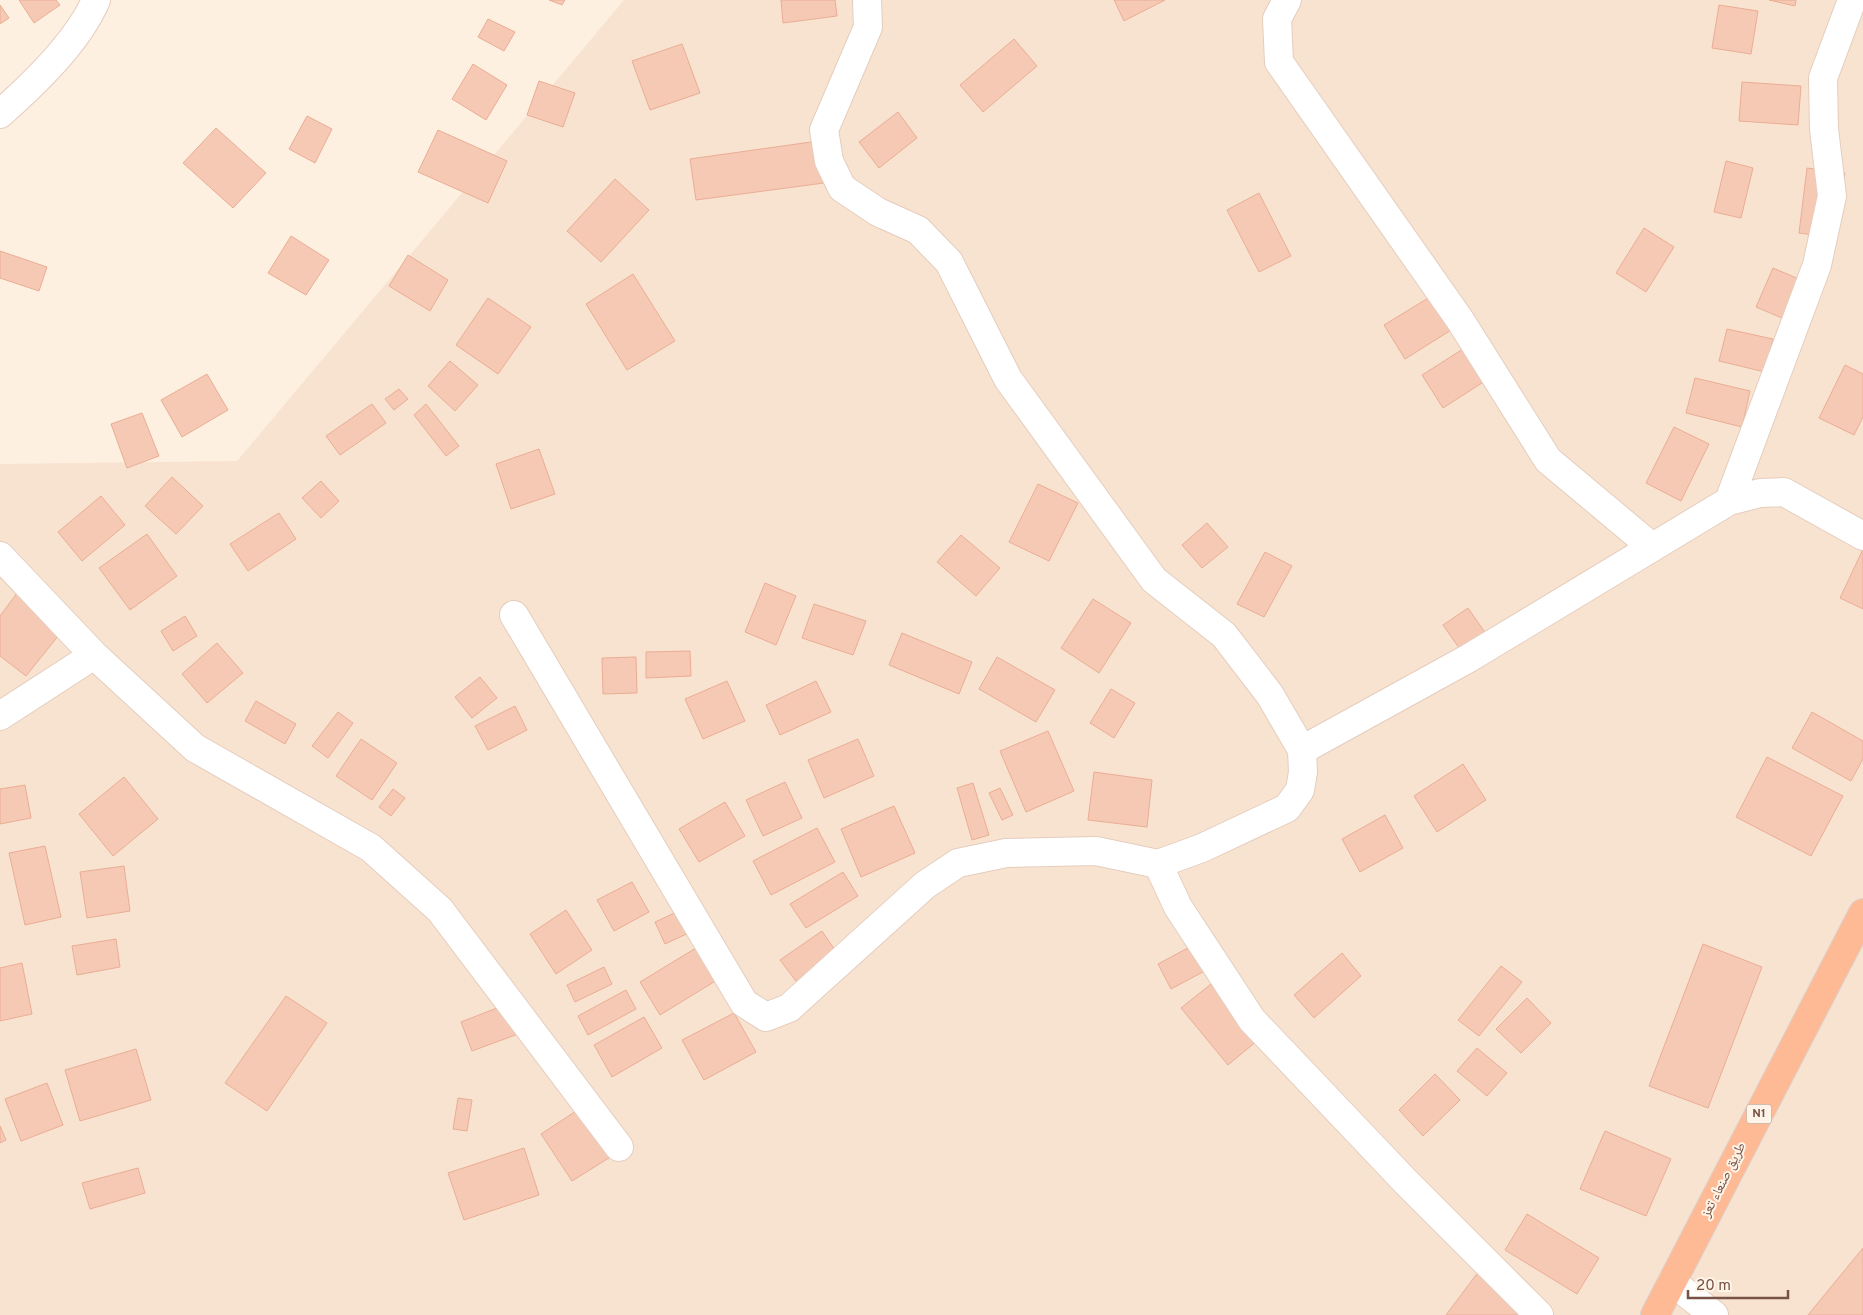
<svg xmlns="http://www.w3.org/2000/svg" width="1863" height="1315" font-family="Overpass,'Noto Naskh Arabic',sans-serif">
  <rect width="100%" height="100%" fill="#fef0e0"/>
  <path fill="#f8e3d0" d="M624,0H1863V1315H0V464L237,461Z"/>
  <path fill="#f6c9b5" stroke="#eaad94" d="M19,0H56L60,5L34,23Z
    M549,0H565L562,5Z
    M781,0H835L837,16L783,23Z
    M1114,0H1165L1124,21Z
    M1769,0H1796L1795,6Z
    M0,5L9,18L0,24Z
    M1719,5L1758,11L1751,54L1712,48Z
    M488,19L515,32L504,51L478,37Z
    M1014,39L1037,66L983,112L960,85Z
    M682,44L700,93L650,110L632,61Z
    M473,64L507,85L486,120L452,99Z
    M539,81L575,93L563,127L527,115Z
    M1742,82L1801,86L1798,125L1739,121Z
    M898,112L917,138L879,168L859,142Z
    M307,116L332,129L315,163L289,149Z
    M216,128L266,173L233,208L183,163Z
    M438,130L507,161L488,203L418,172Z
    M818,141L824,183L696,200L690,159Z
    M1726,161L1753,168L1741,218L1714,212Z
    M1807,168L1845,173L1836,238L1799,233Z
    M615,179L649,210L601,262L567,231Z
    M1259,193L1291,256L1259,272L1227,210Z
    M1644,228L1674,247L1646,292L1616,273Z
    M291,236L329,260L306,295L268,273Z
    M0,251L47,267L39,291L0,278Z
    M408,255L448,280L430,311L389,286Z
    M1773,268L1806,282L1789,321L1756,307Z
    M633,274L675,341L627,370L586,304Z
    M1443,289L1464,322L1405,359L1384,325Z
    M488,298L531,327L498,374L456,345Z
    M1727,329L1773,339L1765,372L1719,361Z
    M1463,349L1485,381L1443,408L1422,375Z
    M450,361L478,385L455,411L428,386Z
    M1845,365L1863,374V417L1854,435L1819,418Z
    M207,374L228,410L182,437L161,400Z
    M1695,378L1750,391L1742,427L1686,413Z
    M399,389L408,399L394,410L385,399Z
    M372,404L386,423L340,455L326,436Z
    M426,404L459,446L446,456L414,415Z
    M142,413L159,456L127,468L111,424Z
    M1674,427L1709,444L1681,501L1646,483Z
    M539,449L555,494L511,509L496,464Z
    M172,477L203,506L176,534L145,506Z
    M321,481L339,501L321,518L302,498Z
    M1038,484L1078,503L1049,561L1009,542Z
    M101,496L125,525L82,561L58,532Z
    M279,513L296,539L248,571L230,544Z
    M1207,523L1228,547L1202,568L1182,545Z
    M147,534L177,576L130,610L99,568Z
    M961,535L1000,568L976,596L937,562Z
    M1863,549V609L1840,598Z
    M1265,552L1292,566L1264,617L1237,604Z
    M765,583L796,596L776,645L745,632Z
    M17,593L63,630L26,676L0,656V616Z
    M1093,599L1131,623L1099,673L1061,648Z
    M814,604L866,621L853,655L802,638Z
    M1468,608L1489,638L1464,655L1443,625Z
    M185,616L197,636L173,651L161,631Z
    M902,633L972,662L959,694L889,665Z
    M217,643L243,673L207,703L182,674Z
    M690,651L691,676L646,678V652Z
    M636,657L637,693L603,694L602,658Z
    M997,657L1055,690L1036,722L979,689Z
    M480,677L497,698L472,718L455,697Z
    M727,681L745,721L703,739L685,699Z
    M816,681L831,712L780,735L766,705Z
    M1111,689L1135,703L1114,738L1090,723Z
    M256,701L296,724L285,744L245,721Z
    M515,706L527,730L488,750L475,726Z
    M338,712L353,723L328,758L312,746Z
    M1812,712L1863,741V759L1851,781L1792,748Z
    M1048,731L1074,791L1026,812L1000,751Z
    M361,739L397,763L372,800L336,776Z
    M858,739L874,776L824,798L808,760Z
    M1767,757L1843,796L1811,856L1736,817Z
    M1463,764L1486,800L1437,832L1414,796Z
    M1094,772L1152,780L1147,827L1088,820Z
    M124,777L158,819L113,856L79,814Z
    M785,782L802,818L763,836L746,800Z
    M973,783L989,835L972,840L957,788Z
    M25,785L31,818L0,824V789Z
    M1000,788L1013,815L1002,820L989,793Z
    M393,789L405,798L391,816L379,807Z
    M725,802L745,836L699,862L679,829Z
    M894,806L915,853L861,877L841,829Z
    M1385,815L1403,848L1360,872L1342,839Z
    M817,828L835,862L771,895L753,861Z
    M45,846L61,917L25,925L9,853Z
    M124,866L130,911L87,918L80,872Z
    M843,872L858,896L806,928L790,904Z
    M632,882L649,912L614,931L597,900Z
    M696,903L706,925L665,944L655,922Z
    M566,910L592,950L556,974L530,934Z
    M822,931L839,956L799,985L780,960Z
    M714,937L735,969L660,1015L640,982Z
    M116,939L120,967L77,975L72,946Z
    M1201,941L1214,966L1171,989L1158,964Z
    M1703,944L1762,967L1708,1108L1649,1086Z
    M1342,953L1361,976L1314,1018L1294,995Z
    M22,963L32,1014L0,1021V968Z
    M1501,966L1522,982L1479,1036L1458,1020Z
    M604,967L612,984L575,1002L567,985Z
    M1211,984L1258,1040L1228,1065L1181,1008Z
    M626,990L636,1009L588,1035L578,1016Z
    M286,996L327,1023L267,1111L225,1083Z
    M1527,998L1551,1023L1521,1053L1496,1029Z
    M507,1004L518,1034L472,1051L461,1022Z
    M734,1013L756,1052L704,1080L682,1040Z
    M644,1017L662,1048L612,1077L594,1045Z
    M1477,1048L1507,1073L1487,1096L1457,1071Z
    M136,1049L151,1100L80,1121L65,1070Z
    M1435,1074L1460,1100L1423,1136L1399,1110Z
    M47,1083L63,1125L21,1141L5,1099Z
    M458,1098L472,1100L467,1131L453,1129Z
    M596,1098L628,1146L572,1181L541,1134Z
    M0,1126L6,1140L0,1143Z
    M1605,1131L1671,1159L1646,1216L1580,1189Z
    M524,1148L539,1195L464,1220L448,1173Z
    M138,1168L145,1193L90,1209L82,1183Z
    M1527,1214L1599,1258L1577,1294L1505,1250Z
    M1863,1248V1315H1808Z
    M1482,1267L1546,1315H1446Z"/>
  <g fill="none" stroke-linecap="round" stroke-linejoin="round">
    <g stroke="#e5cdbe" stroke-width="30">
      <path id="minor" d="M1287,0L1277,19L1279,62L1460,320L1548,460L1652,547
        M0,114C34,84 78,42 96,0
        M1729,501L1817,265L1832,196L1824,129L1823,78L1852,0
        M0,556L94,655L195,748L371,848L440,910L619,1147
        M514,615L744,1003L766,1017L789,1008L925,885L958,863L1006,853L1096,851L1158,864L1202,848L1287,808L1300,790L1303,772L1302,750L1270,695L1224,635L1154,580L1008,379L949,262L918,230L878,212L842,188L829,161L824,130L868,27L867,0
        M0,716L94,655
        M1302,750L1469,658L1729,501L1760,493L1784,492L1863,536
        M1158,864L1178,907L1252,1020L1406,1182L1539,1315
        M1672,1282L1714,1315"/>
    </g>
    <g stroke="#dcd2cf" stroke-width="30">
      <path id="trunk" d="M1655,1315L1863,913"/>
    </g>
    <use href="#minor" stroke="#fff" stroke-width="28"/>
    <use href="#trunk" stroke="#feba94" stroke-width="28"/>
  </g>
  <g text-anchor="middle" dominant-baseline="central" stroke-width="4" stroke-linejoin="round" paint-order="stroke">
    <rect fill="#fff4e8" stroke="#a08376" stroke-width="1" x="1746.5" y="1104.5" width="25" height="19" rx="4"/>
    <g font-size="12" font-weight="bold" fill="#775245">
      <text x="1759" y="1114">N1</text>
    </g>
    <g font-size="14" fill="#775245" stroke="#fff4e8">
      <text transform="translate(1724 1180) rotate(-63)">طريق صنعاء تعز</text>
    </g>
  </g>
  <path d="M1688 1290v8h100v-8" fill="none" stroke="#775245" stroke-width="2.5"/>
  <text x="1696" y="1290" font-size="15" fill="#775245" stroke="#fff4e8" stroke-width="4" paint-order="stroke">20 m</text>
</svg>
